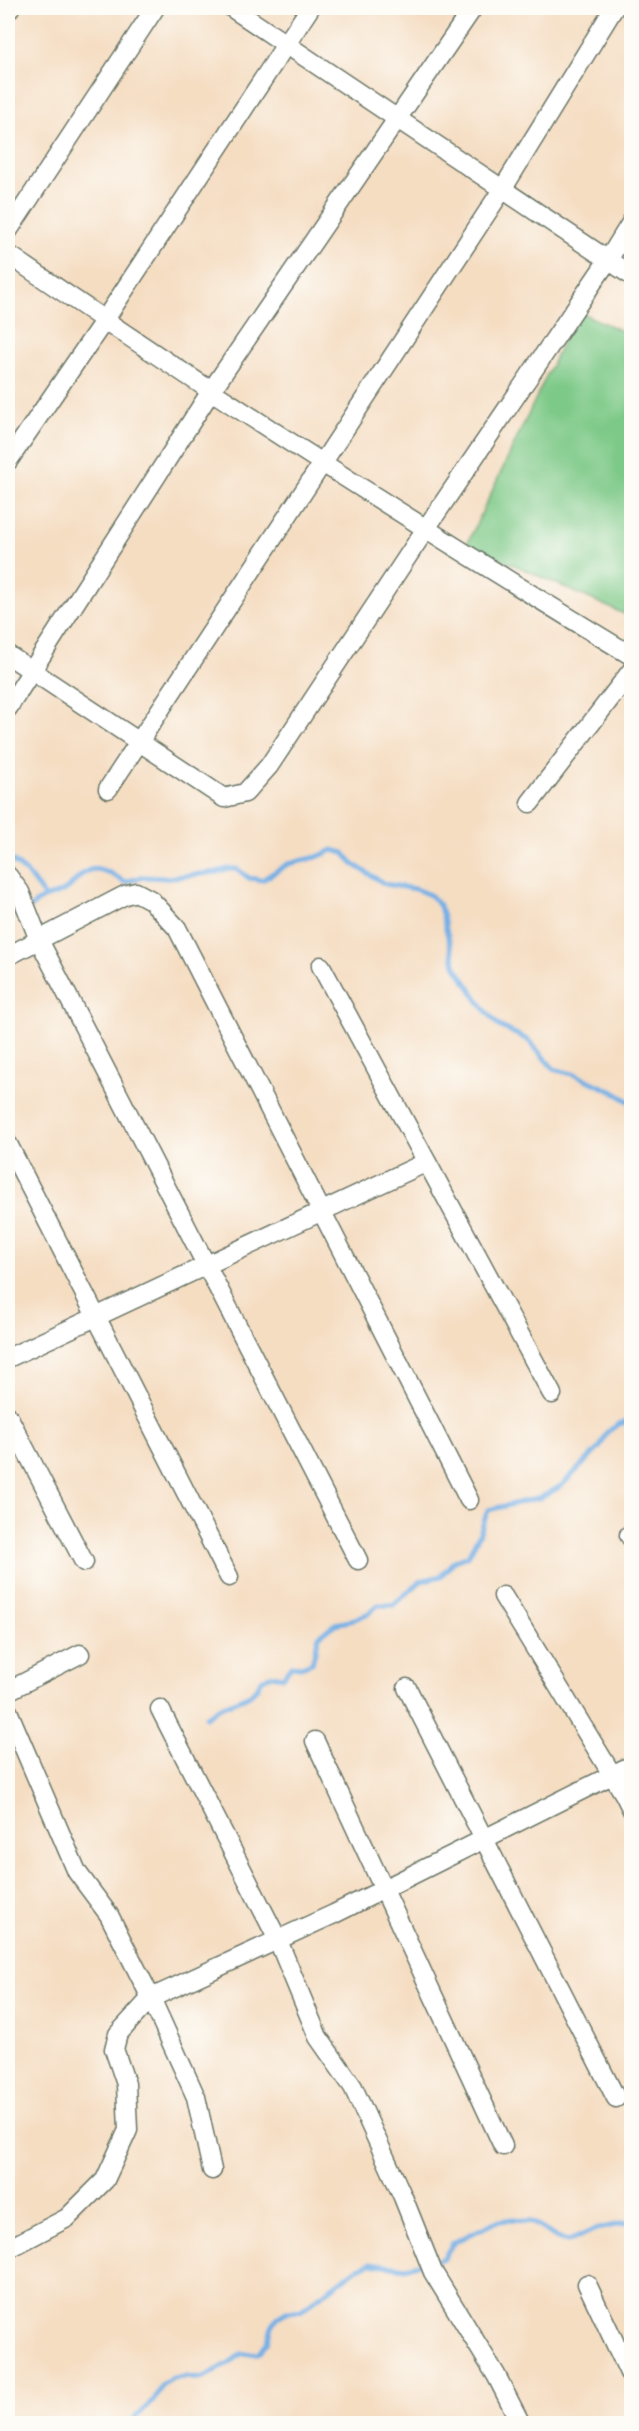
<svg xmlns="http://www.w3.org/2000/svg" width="639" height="2431" font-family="'Shantell Sans',sans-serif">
  <rect width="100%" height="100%" fill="#fdfcf7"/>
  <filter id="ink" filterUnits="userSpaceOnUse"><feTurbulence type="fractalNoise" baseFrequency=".0167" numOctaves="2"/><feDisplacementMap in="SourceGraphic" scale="12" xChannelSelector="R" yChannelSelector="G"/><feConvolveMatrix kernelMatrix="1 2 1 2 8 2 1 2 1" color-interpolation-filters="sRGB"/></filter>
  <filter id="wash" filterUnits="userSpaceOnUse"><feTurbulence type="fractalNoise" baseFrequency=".008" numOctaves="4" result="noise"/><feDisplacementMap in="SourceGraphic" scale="24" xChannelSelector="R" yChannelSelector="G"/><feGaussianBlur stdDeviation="1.35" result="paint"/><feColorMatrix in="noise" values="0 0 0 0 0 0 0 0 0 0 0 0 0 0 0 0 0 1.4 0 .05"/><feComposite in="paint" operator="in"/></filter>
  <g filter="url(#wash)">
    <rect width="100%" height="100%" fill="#f5ddc2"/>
    <path fill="#7dc987" stroke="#4e835e" stroke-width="1.5" d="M577,311L631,335V617L467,544Z"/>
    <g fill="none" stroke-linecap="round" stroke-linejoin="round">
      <path stroke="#73afe5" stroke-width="5" d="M8,857L26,872L45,897
        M32,907C41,894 57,898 68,888C77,881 82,870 95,869C106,869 116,877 125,882L143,877L167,878L217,872L228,869H237L249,878L262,880L288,864L317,857L333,850L344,853L353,864L385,884L415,889L430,895L440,906L456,967L482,1006L499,1026L528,1040L554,1069L576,1075L612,1091L632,1103
        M8,913L24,912
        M206,1717C212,1713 217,1708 223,1706C240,1699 254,1698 261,1680L272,1675L283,1677L291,1666L301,1667L312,1663L319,1636L335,1624L350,1621L369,1613L378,1605H393L421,1581L441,1576L454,1561L468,1556L479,1535L488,1510L542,1497L561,1486L600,1447L607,1432L619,1424L632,1420
        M438,2260L444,2258L453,2243L495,2222L513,2219L530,2221L557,2238L569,2241L596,2229L632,2222
        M128,2424L154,2400L162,2385L173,2378L187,2377L201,2379C215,2370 229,2365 241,2354L258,2353L268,2341L272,2326L277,2318L286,2312L300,2311L355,2270L370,2263L406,2268L421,2263"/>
    </g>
  </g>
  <g filter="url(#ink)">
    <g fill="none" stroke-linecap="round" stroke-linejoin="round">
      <g stroke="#6a7566" stroke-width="21">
        <path id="minor" d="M232,8L632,276
          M8,11L10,8
          M8,231L155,8
          M8,254C211,395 420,527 632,656
          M8,461L104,321L310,8
          M8,655L224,798L245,793L269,766L427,527L608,260L632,221
          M8,708L211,391L473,8
          M108,789L502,190L614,8
          M530,803L632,670
          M8,876L20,892L39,940L358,1560
          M8,956L125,895L136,892L151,900L177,928L469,1500
          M321,966L552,1394
          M8,1144L229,1577
          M8,1358L427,1162
          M8,1416L84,1562
          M629,1535L632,1539
          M503,1596L624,1794L632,1810
          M407,1688L616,2098
          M8,1691L80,1654
          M160,1709L277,1938L318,2037L353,2087L403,2197L433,2272L496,2375L521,2424
          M8,1711L77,1872L109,1915L151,1998L196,2097L212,2170
          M315,1741L503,2146
          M8,2249L67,2218L105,2180L128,2130L126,2084L114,2049L118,2034L151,1998L334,1914L632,1765
          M587,2284L632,2379"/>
      </g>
      <use href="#minor" stroke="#fff" stroke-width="18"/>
    </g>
  </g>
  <rect width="639" height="2431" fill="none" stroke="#fdfcf7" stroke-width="30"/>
</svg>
